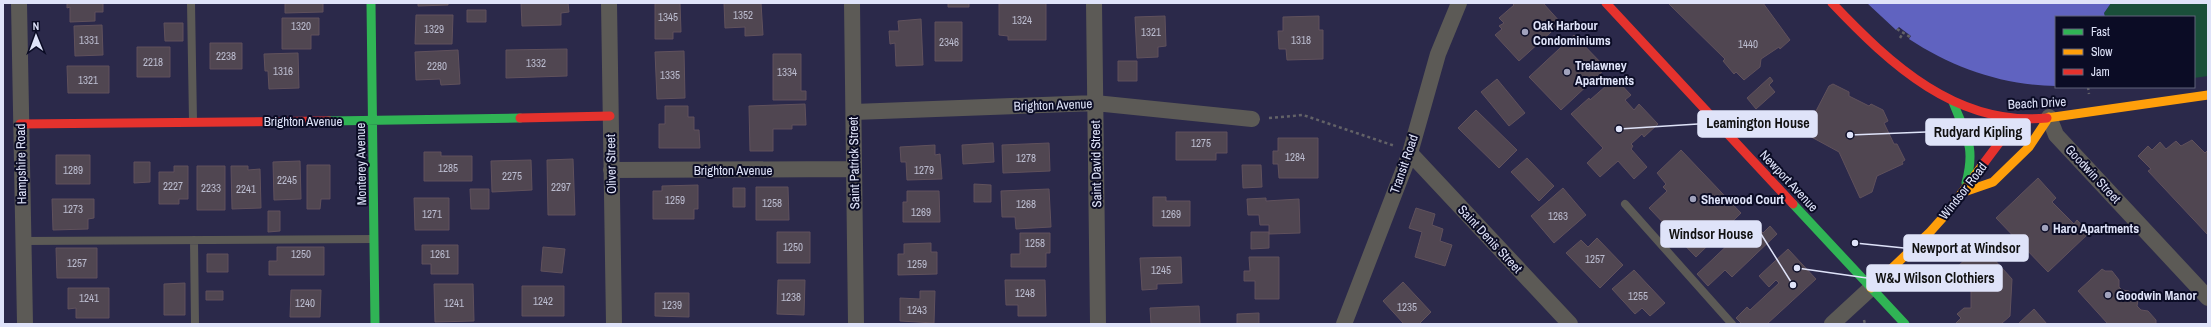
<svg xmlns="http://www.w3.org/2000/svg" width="2211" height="327" font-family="'Archivo Narrow',sans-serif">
  <rect width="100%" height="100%" fill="#2b294a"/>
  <path fill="#1a4f3a" d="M2111,3H2208V76L2194,78V17H2105L2104,13Z"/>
  <path fill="#6063c0" d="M1867,3H2111L2104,13L2105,17H2056V86C2002,85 1953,68 1909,39L1911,36L1899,27L1896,30Z"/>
  <path fill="#504651" stroke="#60515c" d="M67,3H103V12H95V21L70,22V7L67,8Z
    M285,3H323V12L285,13Z
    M418,3H448V5L418,6Z
    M521,3H568L569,12L561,13V25L522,26Z
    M655,3H680L681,32H673V39H655Z
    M724,3H761L763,35L745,36V27L725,28Z
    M948,3H969V7H948Z
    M1007,3H1046V40H1008V36L999,35V4Z
    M1512,3H1543L1561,23L1519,61L1495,35L1502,29L1499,26L1504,23L1499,18L1514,5Z
    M1668,3H1763L1790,40L1780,49L1779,47L1761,59L1760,67L1744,80L1736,72L1734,74L1723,61L1725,59Z
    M467,10H486V22H467Z
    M416,15H453L452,44H415Z
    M1165,16L1166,46L1158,47V57L1137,58L1135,17Z
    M1319,16V30H1323V59L1287,60L1286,49H1279L1278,31H1283V17Z
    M282,18H319V35H311V49H282Z
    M921,19L923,65L896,66L895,43L890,44L889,31H899L898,21Z
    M935,22H962V61H935Z
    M164,23H183V41H165Z
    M102,25L103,55L75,56L74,26Z
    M1574,35L1606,68L1561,110L1529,77Z
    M210,43H242V69H210Z
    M137,47H170V77H137Z
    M567,49V76L506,78V50Z
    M458,50L460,84L441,85L440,79L416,80L415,52Z
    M684,51L685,98L657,99L655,52Z
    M298,53L299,88L269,89L268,71H265L264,54Z
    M773,54H801V91H806V100H773Z
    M1118,61H1137V81H1118Z
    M67,66H109V93H68Z
    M1770,77L1773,81L1769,85L1775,92L1756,109L1747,98Z
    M1615,78L1631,95L1625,100L1634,110L1639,104L1658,124L1644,137L1642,134L1631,144L1633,146L1631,149L1647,167L1634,179L1618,161L1600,177L1587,163L1603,148L1571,114L1589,98L1590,100Z
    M1497,79L1525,113L1509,126L1481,92Z
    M1833,84L1849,92V96L1869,106L1871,104L1883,110L1888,121L1884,123L1894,144H1897L1905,160L1902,162L1903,164L1877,176L1872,192L1860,198L1839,152L1793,127L1800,114L1816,111L1829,86Z
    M805,104L806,125H792V129H773V151H750L749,106Z
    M665,106H688V117H694V130H699L700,148H659V124H665Z
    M1476,110L1517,150L1499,168L1458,128Z
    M1176,132H1227V153H1216V160H1176Z
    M1278,138H1318V178H1279L1278,164H1273V151H1278Z
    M2192,140L2205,153L2208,150V235L2148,171L2151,169L2138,156L2148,146L2152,150L2160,142L2166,149L2176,141L2181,146Z
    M993,143L994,162L963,164L962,145Z
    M1049,143L1050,171L1003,173L1002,145Z
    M935,145V155L940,154L942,179L907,180L906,162H901L900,147Z
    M1681,150L1741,213L1696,257L1649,208L1667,191L1663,187L1666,184L1657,173Z
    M424,152H441V156H472V181H424Z
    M56,155H90V184H56Z
    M1527,158L1554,186L1539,201L1511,172Z
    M573,159L575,215H548L547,160Z
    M531,160L532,190L492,192L491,161Z
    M300,161L301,199L274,200L273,162Z
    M134,162H150V182L134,183Z
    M307,165H330V199H321L320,209H307Z
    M1242,165H1261L1262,187L1243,188Z
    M174,166H188V199H179V204H159V172H174Z
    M197,166H225V210H197Z
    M231,166H248V170L260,169L261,208L232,209Z
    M2038,178L2056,198L2052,202L2074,224L2077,220L2089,233L2048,272L1996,218Z
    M974,184L991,185V202H974Z
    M698,185V209H694V219H653V191H662V186Z
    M756,187H788L789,220H756Z
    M733,188H745V207H733Z
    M1563,188L1586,215L1554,243L1531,216Z
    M470,189H489V209H471Z
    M1049,189L1051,227L1016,229L1015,217H1002L1001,191Z
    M907,191H939L940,222H903V202H907Z
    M1153,197H1166V201H1190V226H1153Z
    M414,198H449V230H415Z
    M1266,198V201L1299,199L1300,233L1269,234V225H1260L1259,215H1248L1247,199Z
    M52,199H94V218L88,219V229L53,230Z
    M1416,208L1435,214L1432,225L1443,229L1440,241L1452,245L1445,266L1415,257L1422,232L1409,228Z
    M268,211H280V231L268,232Z
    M1752,222L1763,233L1770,226L1777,234L1732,277L1725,270L1708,286L1697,274Z
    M777,232H810V263H777Z
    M1251,232H1269V248L1251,249Z
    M1020,233H1050V253H1046V267H1011V254H1020Z
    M1597,238L1623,265L1600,288L1566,253L1581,240L1588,247Z
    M931,243V252H937V274L898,275V254H904V244Z
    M422,245H458V274H431V264H422Z
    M1981,245L2012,279L2010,316L2001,324H1955L1961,318L1957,314L1964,308H1971V284H1964L1958,277L1962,273L1956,268Z
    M277,247H324V275H269V261H277Z
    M543,247L565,249L562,273L541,271Z
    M56,248H97V278H57Z
    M1788,249L1816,279L1767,324H1742L1736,318L1747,307L1750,310L1779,283L1776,280L1769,287L1759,276Z
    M207,254H228V272H207Z
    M1181,257L1182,283L1157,284V289L1142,290L1140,258Z
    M1249,257H1279V299H1255V281H1244V271H1250Z
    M2102,269L2105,271H2112L2119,280V287L2122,290L2129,291L2138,300L2137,306L2141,310L2148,311L2156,320V324H2108L2078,291Z
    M1634,270L1665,303L1650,316L1642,308L1635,314L1612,289Z
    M778,280H805L804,315L777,314Z
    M1005,280H1045L1046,316H1018V305H1006Z
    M1403,282L1431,312L1419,324H1404L1383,301Z
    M185,283V315H164V284Z
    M434,284H473L474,321L435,322Z
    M522,286H564V316H522Z
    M68,288H109V318H76V308L68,309Z
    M291,290H321L320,317H290Z
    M206,291H223V300H206Z
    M920,291H935L934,323L900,321V298L920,299Z
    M655,293H689V317L655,316Z
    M1199,306L1200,324H1151L1150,308Z
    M2034,309L2047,324H2018Z
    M1259,313V324H1237V314Z"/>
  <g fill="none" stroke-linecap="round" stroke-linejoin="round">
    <path stroke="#636267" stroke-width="2.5" stroke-dasharray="3 3" stroke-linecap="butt" d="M1897,29L1910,37
      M1900,38L1903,33
      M2088,87L2089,94
      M1269,118L1303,115L1395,146
      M1864,320L1865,324"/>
    <path stroke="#5c5a56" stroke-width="8" d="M191,3L193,121
      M1625,204L1732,324
      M194,240L195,324
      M23,241L374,239"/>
    <path stroke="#5c5a56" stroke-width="16" d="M19,3L25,324
      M609,3L614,324
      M852,3L856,324
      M1094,3L1098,324
      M854,112L1095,103L1252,119
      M2049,117L2056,135L2208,298
      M1410,153L1570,324
      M611,170L854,169
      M1344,324L1410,153L1438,54L1459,3
      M1832,324L1871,288"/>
    <path stroke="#30b455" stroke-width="9" d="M371,3L375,324
      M1953,102C1966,136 1976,146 1966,183
      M329,121L520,118
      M1793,204L1905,324"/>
    <path stroke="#ff9f0a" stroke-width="9" d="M2047,118L2208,95
      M1964,192L1993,182L2029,147L2049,117
      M1871,288L1930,232L1947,213L1984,163"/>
    <path stroke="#e5322d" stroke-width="9" d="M1606,3L1793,204
      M1832,3C1890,64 1957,127 2047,118
      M520,118L610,116
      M20,124L329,121
      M1984,163L2017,119"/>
  </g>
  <g fill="#a0a2bc" stroke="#0b0c25" stroke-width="1.5">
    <circle cx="1525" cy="32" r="4"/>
    <circle cx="1567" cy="72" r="4"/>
    <circle cx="1693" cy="199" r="4"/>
    <circle cx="2045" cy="228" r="4"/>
    <circle cx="2108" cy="295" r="4"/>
  </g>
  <g text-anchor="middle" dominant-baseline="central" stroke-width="4" stroke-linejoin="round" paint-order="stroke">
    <g font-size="11" fill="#bbbccf">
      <text x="743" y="15">1352</text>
      <text x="668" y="17">1345</text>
      <text x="1022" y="20">1324</text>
      <text x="301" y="26">1320</text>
      <text x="434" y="29">1329</text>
      <text x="1151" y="32">1321</text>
      <text x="89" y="40">1331</text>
      <text x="1301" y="40">1318</text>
      <text x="949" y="42">2346</text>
      <text x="1748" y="44">1440</text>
      <text x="226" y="56">2238</text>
      <text x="153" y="62">2218</text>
      <text x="536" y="63">1332</text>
      <text x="437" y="66">2280</text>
      <text x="283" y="71">1316</text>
      <text x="787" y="72">1334</text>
      <text x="670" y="75">1335</text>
      <text x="88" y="80">1321</text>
      <text x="1201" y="143">1275</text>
      <text x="1295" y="157">1284</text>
      <text x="1026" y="158">1278</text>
      <text x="448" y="168">1285</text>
      <text x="73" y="170">1289</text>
      <text x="924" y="170">1279</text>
      <text x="512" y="176">2275</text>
      <text x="287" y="180">2245</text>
      <text x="173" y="186">2227</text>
      <text x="561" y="187">2297</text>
      <text x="211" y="188">2233</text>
      <text x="246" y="189">2241</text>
      <text x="675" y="200">1259</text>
      <text x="772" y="203">1258</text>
      <text x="1026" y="204">1268</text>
      <text x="73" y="209">1273</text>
      <text x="921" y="212">1269</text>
      <text x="432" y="214">1271</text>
      <text x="1171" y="214">1269</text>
      <text x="1558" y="216">1263</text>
      <text x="1035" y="243">1258</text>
      <text x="793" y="247">1250</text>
      <text x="301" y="254">1250</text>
      <text x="440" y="254">1261</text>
      <text x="1595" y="259">1257</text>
      <text x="77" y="263">1257</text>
      <text x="917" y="264">1259</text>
      <text x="1161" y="270">1245</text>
      <text x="1025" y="293">1248</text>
      <text x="1638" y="296">1255</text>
      <text x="791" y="297">1238</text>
      <text x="89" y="298">1241</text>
      <text x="543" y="301">1242</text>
      <text x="305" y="303">1240</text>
      <text x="454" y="303">1241</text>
      <text x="672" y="305">1239</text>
      <text x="1407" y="307">1235</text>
      <text x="917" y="310">1243</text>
    </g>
    <g font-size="13" font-weight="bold" fill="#dfe3f9" stroke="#0b0c25" text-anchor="start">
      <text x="1533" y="25">Oak Harbour<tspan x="1533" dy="15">Condominiums</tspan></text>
      <text x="1575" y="65">Trelawney<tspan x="1575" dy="15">Apartments</tspan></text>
      <text x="1701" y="199">Sherwood Court</text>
      <text x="2053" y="228">Haro Apartments</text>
      <text x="2116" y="295">Goodwin Manor</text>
    </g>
    <g font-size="13" fill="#dfe3f9" stroke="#0b0c25">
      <text transform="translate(2037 103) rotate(-3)">Beach Drive</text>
      <text transform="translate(1053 105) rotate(-2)">Brighton Avenue</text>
      <text x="303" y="121">Brighton Avenue</text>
      <text transform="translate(854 163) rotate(-91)">Saint Patrick Street</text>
      <text transform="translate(21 164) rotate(-91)">Hampshire Road</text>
      <text transform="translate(361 164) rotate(-91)">Monterey Avenue</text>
      <text transform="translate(611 164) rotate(-91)">Oliver Street</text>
      <text transform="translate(1096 164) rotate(-91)">Saint David Street</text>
      <text transform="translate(1404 164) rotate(-71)">Transit Road</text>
      <text x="733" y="170">Brighton Avenue</text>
      <text transform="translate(2093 174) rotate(47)">Goodwin Street</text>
      <text transform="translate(1789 181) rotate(47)">Newport Avenue</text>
      <text transform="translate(1963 191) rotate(-52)">Windsor Road</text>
      <text transform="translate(1490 239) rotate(47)">Saint Denis Street</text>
    </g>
  </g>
  <path fill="none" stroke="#dfe3f9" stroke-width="1.5" d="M1619 129L1698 124M1850 135L1926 132M1793 285L1761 234M1855 243L1904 248M1797 268L1867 278"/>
  <g fill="#dfe3f9" stroke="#0b0c25" stroke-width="1.5">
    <circle cx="1619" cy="129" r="4"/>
    <circle cx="1850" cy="135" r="4"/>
    <circle cx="1793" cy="285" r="4"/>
    <circle cx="1855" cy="243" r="4"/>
    <circle cx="1797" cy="268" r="4"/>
  </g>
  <g fill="#dfe3f9" stroke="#dfe3f9" stroke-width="1.5">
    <rect x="1698" y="111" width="119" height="26" rx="4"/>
    <rect x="1926" y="119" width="104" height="26" rx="4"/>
    <rect x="1661" y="221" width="100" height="26" rx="4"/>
    <rect x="1904" y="235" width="124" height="26" rx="4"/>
    <rect x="1867" y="265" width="135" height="26" rx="4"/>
  </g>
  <g font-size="14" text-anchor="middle" font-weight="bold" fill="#111">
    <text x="1758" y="128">Leamington House</text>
    <text x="1978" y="137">Rudyard Kipling</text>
    <text x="1711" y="239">Windsor House</text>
    <text x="1966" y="253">Newport at Windsor</text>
    <text x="1935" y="283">W&amp;J Wilson Clothiers</text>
  </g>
  <rect width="2211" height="327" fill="none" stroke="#dfe3f9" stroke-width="8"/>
  <rect x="2055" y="16" width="140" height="72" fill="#0b0c25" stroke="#60627a"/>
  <rect x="2063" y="29" width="20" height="6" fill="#30b455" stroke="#60627a"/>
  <text x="2091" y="36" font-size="12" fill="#dfe3f9">Fast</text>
  <rect x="2063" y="49" width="20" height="6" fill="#ff9f0a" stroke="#60627a"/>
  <text x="2091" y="56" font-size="12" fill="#dfe3f9">Slow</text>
  <rect x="2063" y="69" width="20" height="6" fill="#e5322d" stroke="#60627a"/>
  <text x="2091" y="76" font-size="12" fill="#dfe3f9">Jam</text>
  <g transform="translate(36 36) rotate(359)" stroke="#0b0c25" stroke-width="3" paint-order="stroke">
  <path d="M0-3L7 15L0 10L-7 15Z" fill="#dfe3f9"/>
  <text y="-6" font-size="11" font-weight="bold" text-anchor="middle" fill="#dfe3f9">N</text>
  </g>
</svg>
